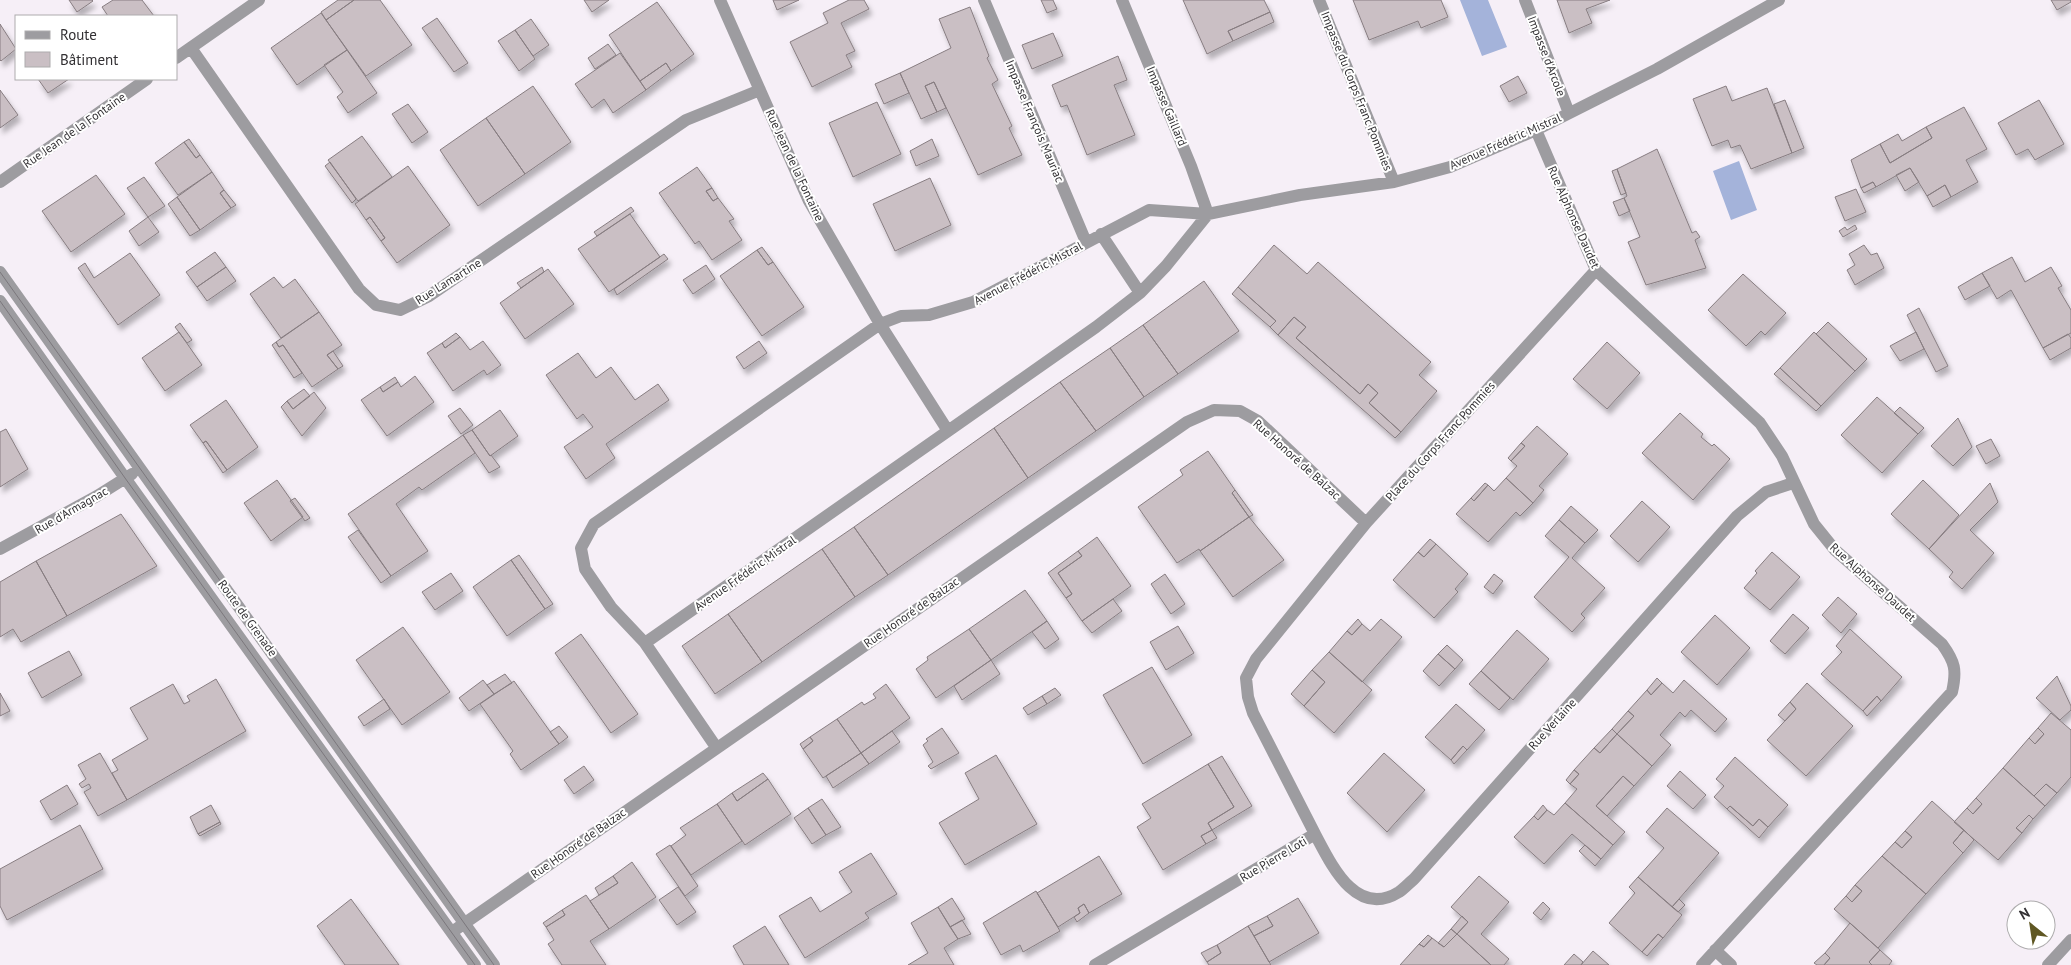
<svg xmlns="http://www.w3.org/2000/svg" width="2071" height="965" font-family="'PT Sans',sans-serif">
  <defs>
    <filter id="shadow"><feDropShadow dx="3" dy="5.5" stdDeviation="2.5" flood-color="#0004"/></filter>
  </defs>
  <rect width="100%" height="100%" fill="#f6eff7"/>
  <path fill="#a4b3da" d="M1460,0H1488L1507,47L1482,56Z
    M1739,161L1757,210L1731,220L1713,171Z"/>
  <path fill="#cabfc4" stroke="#877d81" filter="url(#shadow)" d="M69,0H92L93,1L77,12Z
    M113,0H142L154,16H108L102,7Z
    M338,0H354L326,20L321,12Z
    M354,0H380L412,45L366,76L326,20Z
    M584,0H609L592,12Z
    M773,0H799L777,10Z
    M849,0H864L869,9L841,23L855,51L846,55L852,67L812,87L790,42L828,23L823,13Z
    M1041,0H1053L1057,9L1047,13Z
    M1183,0H1264L1270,12L1228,31L1233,41L1207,54Z
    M1353,0H1441L1448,17L1421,28L1418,21L1369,40Z
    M1557,0H1610L1586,9L1592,23L1569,33Z
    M2051,0H2071V2L2057,10Z
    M657,2L694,54L671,71L666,63L640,81L609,35Z
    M970,7L989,56L987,58L998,80L992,84L1012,126L1009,128L1022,155L978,175L934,82L925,86L937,112L921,119L900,73L951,48L939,19Z
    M1270,12L1274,22L1233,41L1228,31Z
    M321,13L347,50L297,85L271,48Z
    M437,18L468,63L454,72L422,28Z
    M531,19L549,45L533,56L515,30Z
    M0,24L16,49L1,61L0,60Z
    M515,30L535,59L519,71L498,41Z
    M1053,33L1063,56L1032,69L1022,45Z
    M608,44L616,55L595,69L588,58Z
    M347,50L377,93L348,113L337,97L343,92L324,65Z
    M620,53L646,90L613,113L604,99L592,108L575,84Z
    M1118,56L1127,80L1114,85L1135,135L1087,155L1067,105L1061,107L1052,85Z
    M666,63L671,71L646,90L640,81Z
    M900,73L909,93L884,104L875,84Z
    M1518,76L1527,93L1509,102L1500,86Z
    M38,79H69L48,93Z
    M934,82L946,108L937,112L925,86Z
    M533,86L571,142L525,174L486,118Z
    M1726,86L1732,101L1767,88L1792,153L1751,169L1740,145L1731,148L1728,140L1712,146L1693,99Z
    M0,90L18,115L0,128Z
    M1785,100L1804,148L1792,153L1774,104Z
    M2039,100L2064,144L2035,160L2028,149L2016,155L1998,123Z
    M877,102L901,154L853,177L829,123Z
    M408,104L428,132L412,143L392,114Z
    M1964,107L1987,149L1966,160L1978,182L1951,197L1945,185L1927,196L1910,168L1876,187L1873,182L1861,188L1851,160L1880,144L1890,163L1932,138L1926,127Z
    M486,118L525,174L478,206L440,150Z
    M1926,127L1932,138L1890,163L1880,144L1898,134L1902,141Z
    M362,136L392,177L358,201L328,160Z
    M189,139L200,155L196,158L184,142Z
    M932,139L939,156L916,166L910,151Z
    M184,142L196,158L200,155L212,172L178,195L155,163Z
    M1657,149L1692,233L1696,231L1700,237L1695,240L1706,268L1646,285L1628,242L1640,237L1624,198L1627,196L1617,169Z
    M330,162L356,199L352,203L325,166Z
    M408,166L450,225L397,263L381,241L385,238L370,217L366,220L355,204Z
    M697,167L712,188L706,191L713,201L718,198L734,219L729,221L742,240L712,260L699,241L695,244L659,193Z
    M1910,168L1919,182L1905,191L1896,175Z
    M1617,169L1626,193L1621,195L1612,171Z
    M212,172L224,190L220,193L231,208L200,230L177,197Z
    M96,175L125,214L71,252L42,211Z
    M144,177L165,206L148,217L127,188Z
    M930,178L951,225L895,251L873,204Z
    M1873,182L1876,187L1864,193L1861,188Z
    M1945,185L1951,197L1933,207L1927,196Z
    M712,188L718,198L713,201L706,191Z
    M1856,189L1866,212L1845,221L1835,197Z
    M224,190L236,205L231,208L220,193Z
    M177,197L200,230L190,236L168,204Z
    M1624,198L1630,211L1619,216L1613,202Z
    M631,207L634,211L597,236L594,232Z
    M630,214L660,257L609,292L578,249Z
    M148,217L159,232L139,246L129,231Z
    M370,217L385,238L381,241L366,220Z
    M1855,225L1857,229L1843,237L1839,231L1845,227L1847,230Z
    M1274,245L1307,274L1318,262L1431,362L1419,375L1437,391L1401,432L1369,403L1378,393L1368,384L1360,394L1296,338L1306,327L1294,317L1278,335L1270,327L1276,321L1238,287Z
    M1864,245L1871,255L1877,253L1884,268L1855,285L1847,270L1855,265L1849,254Z
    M762,247L773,262L768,265L757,250Z
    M757,250L768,265L773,262L804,307L762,336L720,276Z
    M215,252L226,267L197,287L186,272Z
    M130,253L160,295L118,325L78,268L85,263L94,278Z
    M664,254L668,259L617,295L614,289Z
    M2012,257L2025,282L2051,267L2062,286L2058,288L2071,310V333L2043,348L2011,290L1997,299L1982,273Z
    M706,265L715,279L693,294L683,280Z
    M226,267L236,281L207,301L197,287Z
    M542,267L544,272L521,288L517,283Z
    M548,269L574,304L525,339L500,303Z
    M1982,273L1990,286L1965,300L1958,287Z
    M1743,274L1786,313L1765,335L1761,331L1746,346L1708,310Z
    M274,277L283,288L295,279L319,312L281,338L250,294Z
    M1204,281L1239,331L1178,374L1143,325Z
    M1238,287L1276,321L1270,327L1232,294Z
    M1919,308L1948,366L1936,372L1907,315Z
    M319,312L342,345L327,355L338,369L312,387L283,345L279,347L276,342Z
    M1294,317L1306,327L1296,338L1360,394L1368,384L1378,393L1369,403L1401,432L1395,438L1278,335Z
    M1828,322L1867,359L1855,371L1816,334Z
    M180,323L192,340L187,343L175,327Z
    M1143,325L1178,374L1144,397L1110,348Z
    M179,332L202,365L165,391L142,358Z
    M1814,332L1855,371L1821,406L1780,368Z
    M1916,332L1924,349L1900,361L1890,346Z
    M456,333L460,337L445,348L442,343Z
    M2068,334L2071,338V348L2050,360L2043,348Z
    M460,337L470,350L483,341L501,365L487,375L484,370L453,391L427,353L442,343L445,348Z
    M759,341L767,353L744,369L736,357Z
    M276,342L279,347L283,345L302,373L294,378L272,345Z
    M1607,342L1640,373L1607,409L1573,379Z
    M1110,348L1144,397L1096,431L1060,382Z
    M333,351L343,366L338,369L327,355Z
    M578,353L596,378L611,367L635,400L658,384L669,400L606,444L615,458L586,479L564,447L593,427L583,414L577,419L546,375Z
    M1780,368L1821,406L1816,411L1774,374Z
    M415,376L434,402L387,436L361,400L380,387L383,392L398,382L401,387Z
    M395,377L398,382L383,392L380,387Z
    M1060,382L1096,431L1028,478L994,428Z
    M304,389L310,396L293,409L287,401Z
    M314,392L326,408L302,436L281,407L287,401L293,409Z
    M1877,397L1918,434L1882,473L1841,435Z
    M226,400L258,447L227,470L206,441L203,443L190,425Z
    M1900,407L1924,428L1918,434L1894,413Z
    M460,408L473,425L461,434L448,416Z
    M500,410L518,436L490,456L472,430Z
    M1680,413L1703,434L1701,437L1712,446L1714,444L1730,459L1693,500L1642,453Z
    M1958,418L1972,447L1953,466L1931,446Z
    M1537,426L1568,454L1539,486L1544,490L1533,503L1506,478L1517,466L1511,461L1525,446L1521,443Z
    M994,428L1028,478L888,575L854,527Z
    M6,429L28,469L0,487V432Z
    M472,430L490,456L491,455L500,467L489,473L463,435Z
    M463,435L475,453L422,490L419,487L396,504L428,551L391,576L348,514Z
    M1991,439L2000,456L1986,464L1976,446Z
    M206,441L227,470L223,473L203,443Z
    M1521,443L1525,446L1511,461L1508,458Z
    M1208,451L1235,490L1232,493L1249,517L1200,551L1199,549L1177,563L1138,507L1183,475L1180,470Z
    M1506,478L1533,503L1520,516L1516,512L1488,542L1456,514L1471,498L1474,501L1488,485L1494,491Z
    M277,480L303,517L271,541L244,503Z
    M1923,480L1959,515L1929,549L1891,514Z
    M1485,483L1488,485L1474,501L1471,498Z
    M1990,483L1998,502L1970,530L1994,553L1962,589L1949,577L1953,572L1929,549Z
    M1235,490L1253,515L1249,517L1232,493Z
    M295,498L310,518L305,521L290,501Z
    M1642,501L1670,527L1638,562L1610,536Z
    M1571,506L1598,530L1585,543L1559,520Z
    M121,514L157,566L67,616L36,561Z
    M1249,517L1284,560L1233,597L1200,551Z
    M1559,520L1585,543L1572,558L1605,588L1581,614L1585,618L1572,632L1534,597L1569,557L1545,536Z
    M854,527L888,575L855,597L822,549Z
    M358,530L391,576L381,583L348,537Z
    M1097,537L1131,586L1082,621L1066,598L1072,594L1058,573L1082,556L1078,551Z
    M1430,539L1436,544L1424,557L1418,552Z
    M1436,544L1468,574L1455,589L1458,592L1434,618L1393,580L1418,552L1424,557Z
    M822,549L855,597L762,662L728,614Z
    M1078,551L1082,556L1058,573L1072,594L1066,598L1048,573Z
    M1772,552L1800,577L1770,610L1744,588L1757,573L1755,571Z
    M519,555L553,604L545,609L511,560Z
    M511,560L545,609L507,636L473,587Z
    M36,561L67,616L21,642L13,629L0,637V582Z
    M451,573L463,591L435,610L422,592Z
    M1165,574L1185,604L1171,614L1151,584Z
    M1494,574L1503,581L1493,594L1484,587Z
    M1025,590L1047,621L991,660L969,629Z
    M1838,597L1857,614L1841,633L1822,615Z
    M1113,599L1122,611L1092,633L1082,621Z
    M728,614L762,662L715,694L682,646Z
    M1793,614L1809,628L1785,654L1770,641Z
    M1715,615L1750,648L1717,685L1681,652Z
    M1358,619L1362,624L1352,635L1347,631Z
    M1381,619L1402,637L1362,682L1329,652L1347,631L1352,635L1362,624L1370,631Z
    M1047,621L1059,639L1045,649L1032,632Z
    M1178,626L1194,653L1166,670L1150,642Z
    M403,627L450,692L402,725L356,660Z
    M969,629L991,660L936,698L916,669L928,660L927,657Z
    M1850,629L1902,677L1881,701L1877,696L1863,711L1821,674L1842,652L1836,646Z
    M1517,630L1549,659L1513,700L1481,671Z
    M581,634L638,714L611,733L555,653Z
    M1447,645L1463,660L1455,669L1438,654Z
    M69,651L82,675L42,698L28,673Z
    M1329,652L1372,690L1334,733L1304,706L1325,682L1312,670Z
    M1438,654L1455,669L1439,686L1423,671Z
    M991,660L1000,674L962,700L954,686Z
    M1152,667L1192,735L1143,764L1103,695Z
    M1312,670L1325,682L1304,706L1291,694Z
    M1481,671L1510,698L1499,710L1469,684Z
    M505,674L512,683L494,694L487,685Z
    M2057,676L2071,706V710L2060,720L2036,698Z
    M1657,678L1662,683L1651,695L1647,690Z
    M216,679L246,731L127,800L112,773L118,770L112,760L148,739L130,708L173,684L184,704L190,701L187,696Z
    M483,680L494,694L469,711L459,698Z
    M1684,680L1727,719L1715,732L1691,710L1685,717L1680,712L1660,735L1671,745L1652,766L1617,734L1634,716L1628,711L1647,690L1651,695L1662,683L1673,693Z
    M514,681L559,744L521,770L510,754L513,751L480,704Z
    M1807,683L1853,726L1806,776L1767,740L1796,709L1790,702Z
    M886,684L910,718L861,753L837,719L862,702L864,705L876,698L873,694Z
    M1055,688L1061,695L1047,704L1042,696Z
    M0,693L10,711L0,716Z
    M1042,696L1047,704L1028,715L1023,708Z
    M1877,696L1881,701L1867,716L1863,711Z
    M384,699L390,709L364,726L358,717Z
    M1790,702L1796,709L1785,721L1778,715Z
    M1456,704L1485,730L1467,750L1463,746L1451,760L1425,737Z
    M1628,711L1634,716L1617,734L1612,729Z
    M2051,713L2071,730V777L2057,793L2046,784L2034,796L2003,768L2029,738L2035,744L2044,734L2038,728Z
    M837,719L861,753L823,778L803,749L813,741L810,737Z
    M559,726L568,737L559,744L550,732Z
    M942,728L959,753L931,769L928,766L933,762L923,745L928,741L926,739Z
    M2038,728L2044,734L2035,744L2029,738Z
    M1612,729L1617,734L1600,753L1594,748Z
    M892,731L900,742L869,764L861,753Z
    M1617,734L1652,766L1634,786L1623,776L1596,806L1625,832L1613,845L1565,803L1577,789L1570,784L1579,774L1574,770L1594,748L1600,753Z
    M810,737L813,741L803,749L800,744Z
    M1463,746L1467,750L1454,764L1451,760Z
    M100,753L127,800L98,816L84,792L91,788L89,784L82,788L79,784L86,779L78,765Z
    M861,753L869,764L833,788L826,776Z
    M1384,753L1425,790L1387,832L1347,793Z
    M996,755L1037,824L965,865L939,823L979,799L965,773Z
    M1222,756L1252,806L1212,830L1208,823L1234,807L1208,764Z
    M1735,757L1788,805L1768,827L1759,819L1753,826L1730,806L1727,809L1714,797L1724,786L1716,779Z
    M1208,764L1234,807L1208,823L1212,830L1201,836L1206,844L1163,870L1137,827L1151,818L1142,804Z
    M584,766L594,780L574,794L564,780Z
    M2003,768L2045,806L2033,819L2029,815L2016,828L2022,833L1998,860L1954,822L1967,808L1973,814L1982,804L1976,798Z
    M1574,770L1579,774L1570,784L1566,780Z
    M1680,771L1706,795L1693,809L1667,786Z
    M763,773L768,779L737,801L732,793Z
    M1623,776L1634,786L1607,816L1596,806Z
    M768,779L791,814L745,845L717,804L732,793L737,801Z
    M2046,784L2057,793L2045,806L2034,796Z
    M67,785L78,804L51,820L40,801Z
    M1976,798L1982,804L1973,814L1967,808Z
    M822,799L841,827L826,835L808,808Z
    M1932,801L1964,830L1953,843L1963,853L1926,894L1882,856L1895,842L1902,848L1912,837L1905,831Z
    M1565,803L1613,845L1601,859L1572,834L1544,864L1514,837L1534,816L1538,820L1547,810L1554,815Z
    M717,804L742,841L691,875L671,846L686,835L680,828Z
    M211,805L220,822L198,834L190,817Z
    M1543,805L1547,810L1538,820L1534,816Z
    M1730,806L1753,826L1759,819L1768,827L1759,838L1727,809Z
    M808,808L826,835L812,844L794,818Z
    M1667,808L1719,853L1672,907L1638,877L1664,848L1646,832Z
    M2029,815L2033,819L2022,833L2016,828Z
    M220,822L221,824L200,836L198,834Z
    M80,825L103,869L7,920L0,906V869Z
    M1212,830L1217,838L1206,844L1201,836Z
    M1964,830L1974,840L1963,853L1953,843Z
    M1905,831L1912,837L1902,848L1895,842Z
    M670,845L698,886L685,896L656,854Z
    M1585,845L1601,859L1595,866L1579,851Z
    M871,853L897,894L865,913L869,918L805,958L779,916L811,897L820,912L852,892L839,872Z
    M1099,856L1122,894L1089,913L1084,904L1078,908L1080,913L1058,927L1037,893Z
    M1882,856L1926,894L1878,948L1834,909L1846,896L1852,902L1862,891L1855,885Z
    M632,862L656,897L609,929L590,901L618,883L613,876Z
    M613,876L618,883L599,895L595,888Z
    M1479,876L1509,902L1481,934L1509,959L1504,965H1491L1457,934L1468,922L1451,907Z
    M1638,877L1682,915L1663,938L1658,934L1642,952L1609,923L1635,893L1629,887Z
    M1855,885L1862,891L1852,902L1846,896Z
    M678,887L696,912L677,925L659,900Z
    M1036,891L1060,931L1023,952L1020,945L1001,955L983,923Z
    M586,895L609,929L590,941L606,965H562L548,944L554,940L546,927L565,915L562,910Z
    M952,898L965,919L950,927L938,907Z
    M1298,898L1319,933L1269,962L1254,936L1273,926L1267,916Z
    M351,899L399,965H345L317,926Z
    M1679,899L1685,905L1678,912L1672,907Z
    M1543,902L1550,909L1541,920L1533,913Z
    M1084,904L1089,913L1077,922L1074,917L1080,913L1078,908Z
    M938,907L958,939L944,948L954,965H908L928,953L911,923Z
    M562,910L565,915L546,927L543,923Z
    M1267,916L1273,926L1254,936L1248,926Z
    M1462,916L1468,922L1457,934L1451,929Z
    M962,920L971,934L958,939L950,927Z
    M1850,923L1880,950L1869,962L1872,965H1824L1830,958L1825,953Z
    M765,926L789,965H744L733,946Z
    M1248,926L1271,965H1209L1207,962L1221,953L1217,945Z
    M1451,929L1457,934L1444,947L1438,943Z
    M1457,934L1491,965H1400L1419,944L1424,947L1432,938L1444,947Z
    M1658,934L1663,938L1647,956L1642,952Z
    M1428,935L1432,938L1424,947L1419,944Z
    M1217,945L1221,953L1207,962L1201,953Z
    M1880,950L1892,961L1889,965H1872L1869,962Z
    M1593,951L1609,965H1581Z
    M1825,953L1830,958L1824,965H1817L1814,963Z
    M1574,954L1583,962L1581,965H1564Z"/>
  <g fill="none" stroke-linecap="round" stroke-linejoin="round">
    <path stroke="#9d9ca0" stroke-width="12" d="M984,0L1086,242
      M1319,0L1394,182
      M1525,0L1569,113
      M191,48L359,289L376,305L400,310L429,296L686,120L760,90
      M176,58L259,0
      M1536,130L1596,270L1760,423L1782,456L1814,524L1835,550L1942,644C1955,662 1957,670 1952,692L1702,965
      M0,182L147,79
      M1101,234L1140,293
      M0,272L494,965
      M0,301L125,478L475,965
      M948,431L1096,327L1140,293L1166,266L1208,214L1300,195L1394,182L1450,167L1536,130L1657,69L1779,0
      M0,549L97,496L132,474
      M645,643L611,607L585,569L581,548L594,524L880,324L901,316L929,315L973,302L1149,210L1208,214L1191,166L1122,0
      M716,747L645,643L948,431L880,324L809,201L720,0
      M1315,834C1331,864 1356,919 1399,892C1405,888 1409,883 1414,879L1737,516L1766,492L1793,483
      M452,932L1187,422L1214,410L1240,411L1258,421L1366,523
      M1715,950L1731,965
      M1095,965L1315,834L1253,713L1248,697L1246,678L1256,659L1366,523L1596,270
      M2048,965L2071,940"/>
    <path stroke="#7b777c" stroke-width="1" d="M0,272L494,965
      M0,301L125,478L475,965"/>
  </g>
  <g text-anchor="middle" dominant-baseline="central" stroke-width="4" stroke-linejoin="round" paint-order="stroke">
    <g font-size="12" fill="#323033" stroke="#fff">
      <text transform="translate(1547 56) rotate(69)">Impasse d'Arcole</text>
      <text transform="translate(1357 91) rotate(68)">Impasse du Corps Franc Pommies</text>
      <text transform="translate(1167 106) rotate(67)">Impasse Gaillard</text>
      <text transform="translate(1035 121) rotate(67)">Impasse François Mauriac</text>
      <text transform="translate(74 130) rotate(-35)">Rue Jean de la Fontaine</text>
      <text transform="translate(1505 141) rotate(-24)">Avenue Frédéric Mistral</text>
      <text transform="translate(795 165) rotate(65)">Rue Jean de la Fontaine</text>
      <text transform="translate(1574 217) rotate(66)">Rue Alphonse Daudet</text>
      <text transform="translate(1028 273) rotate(-28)">Avenue Frédéric Mistral</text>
      <text transform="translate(448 281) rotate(-32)">Rue Lamartine</text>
      <text transform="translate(1440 441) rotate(-48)">Place du Corps Franc Pommies</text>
      <text transform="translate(1297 459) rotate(42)">Rue Honoré de Balzac</text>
      <text transform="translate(71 510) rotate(-30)">Rue d'Armagnac</text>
      <text transform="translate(745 573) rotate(-35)">Avenue Frédéric Mistral</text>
      <text transform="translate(1873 582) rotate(42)">Rue Alphonse Daudet</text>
      <text transform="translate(911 612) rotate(-35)">Rue Honoré de Balzac</text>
      <text transform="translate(248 618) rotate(54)">Route de Grenade</text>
      <text transform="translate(1552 724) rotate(-48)">Rue Verlaine</text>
      <text transform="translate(578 843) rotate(-35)">Rue Honoré de Balzac</text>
      <text transform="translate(1273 859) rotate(-31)">Rue Pierre Loti</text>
    </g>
  </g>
  <rect x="15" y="15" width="162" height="65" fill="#ffffff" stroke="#adacad"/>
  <rect x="25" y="31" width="25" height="8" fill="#9d9ca0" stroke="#adacad"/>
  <text x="60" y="40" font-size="15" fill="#323033">Route</text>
  <rect x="25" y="52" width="25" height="15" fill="#cabfc4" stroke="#adacad"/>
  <text x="60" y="65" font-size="15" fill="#323033">Bâtiment</text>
  <g transform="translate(2031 925) rotate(330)"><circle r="24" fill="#ffffff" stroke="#adacad"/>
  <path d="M0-4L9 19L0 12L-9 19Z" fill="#5f5723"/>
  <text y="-8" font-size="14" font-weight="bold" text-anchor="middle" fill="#323033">N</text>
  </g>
</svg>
